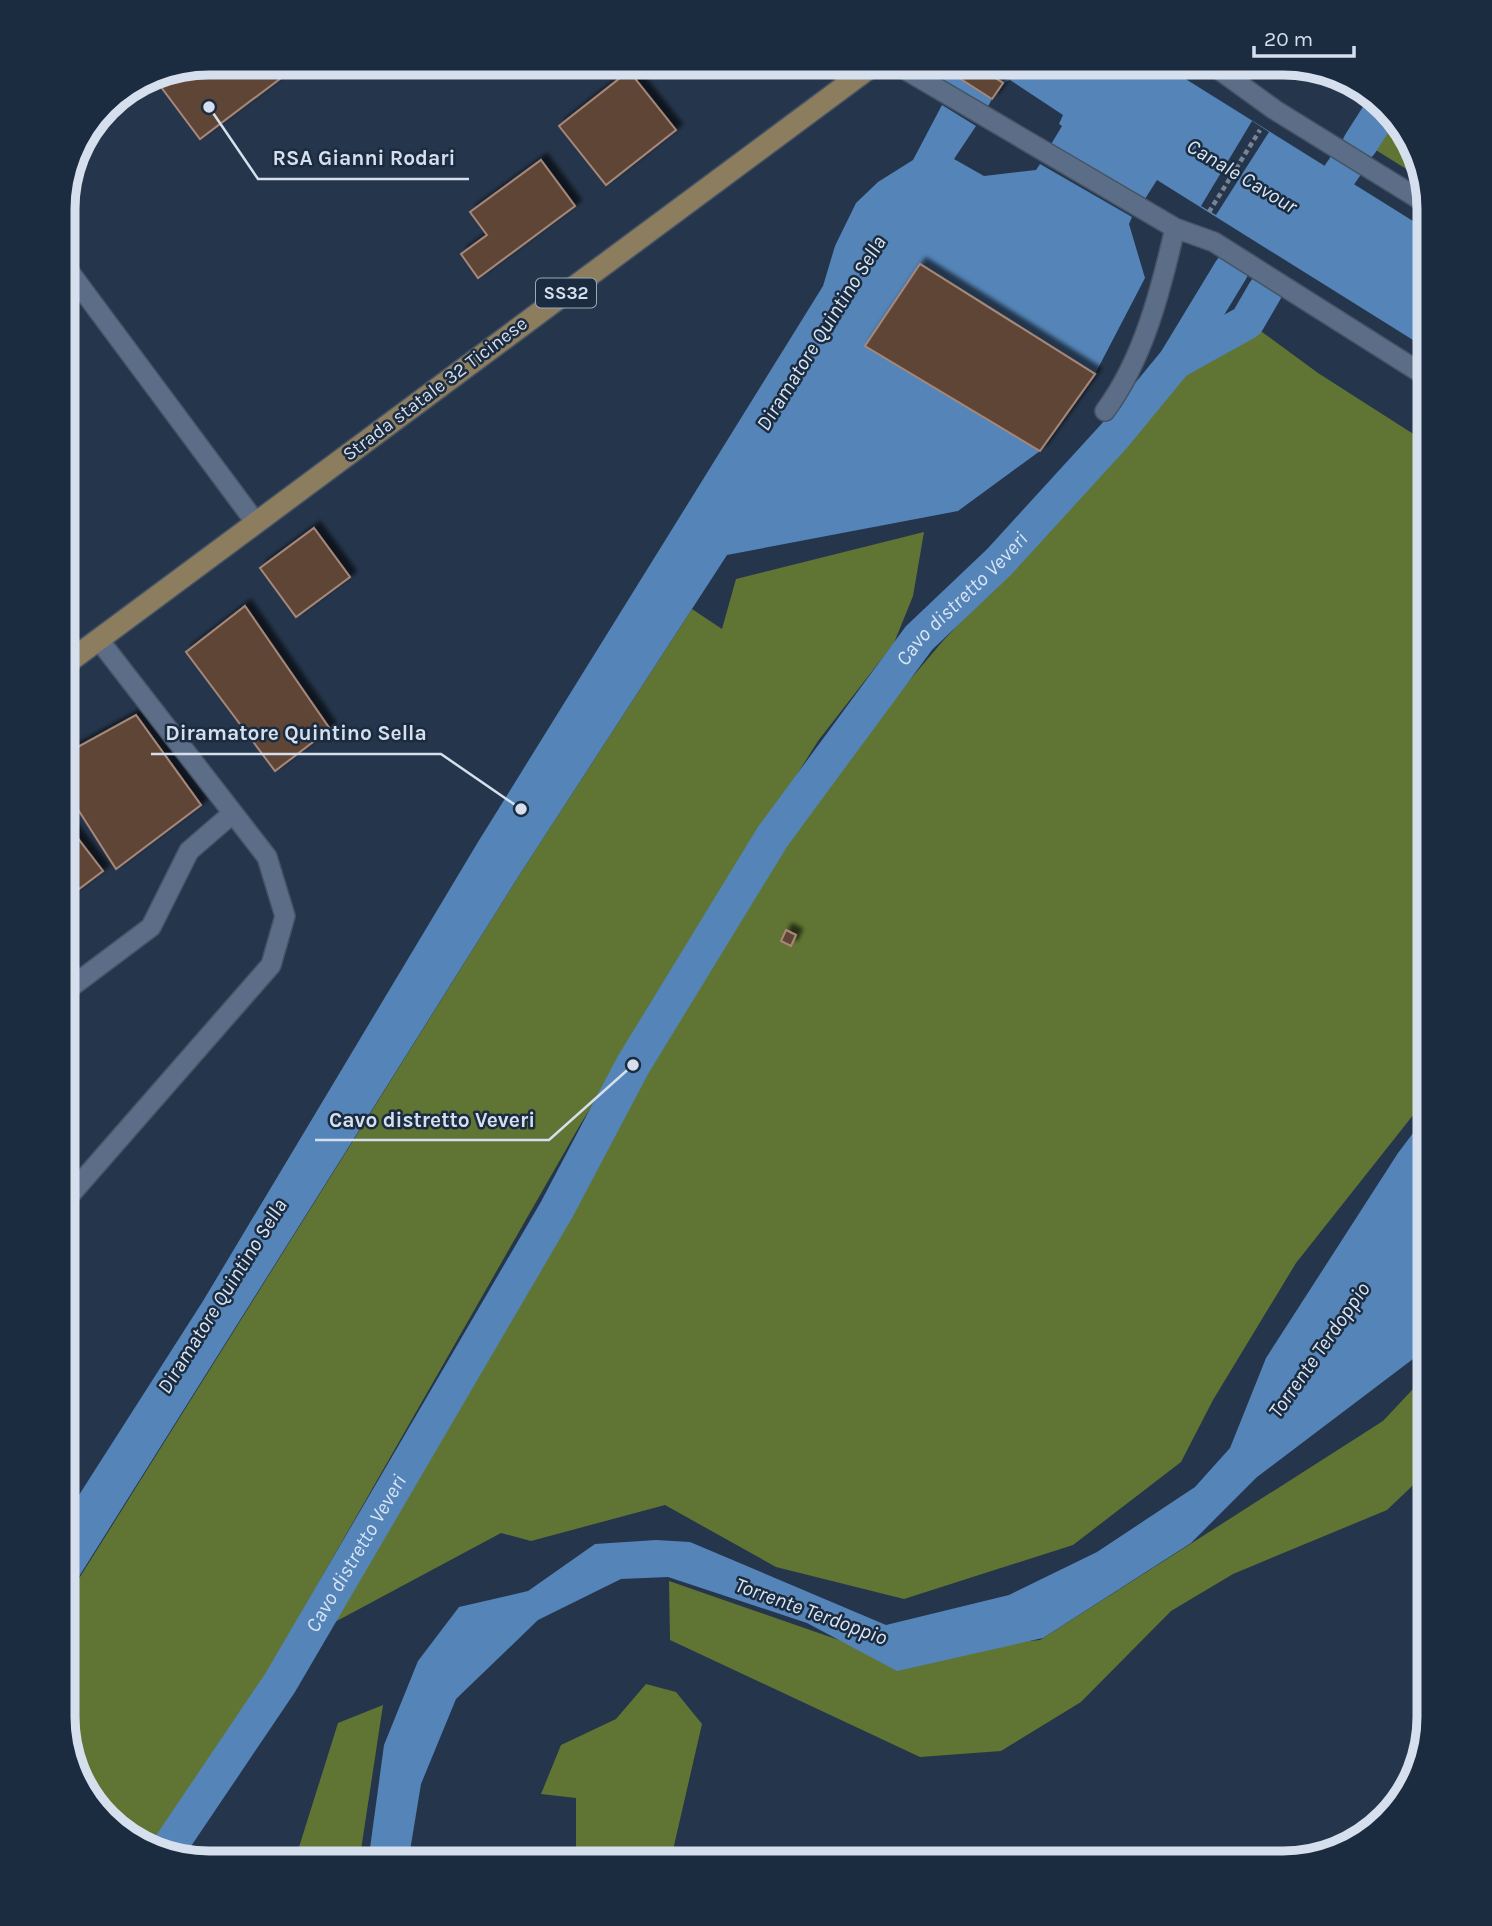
<svg xmlns="http://www.w3.org/2000/svg" width="1492" height="1926" font-family="Karla,sans-serif">
  <defs>
    <filter id="shadow"><feDropShadow dx="6" dy="-6" stdDeviation="2" flood-color="#0009"/></filter>
  </defs>
  <rect width="100%" height="100%" fill="#25354b"/>
  <path fill="#607533" d="M1390,115L1405,128L1419,177L1371,147Z
    M1258,329L1318,373L1429,444V1095L1296,1263L1213,1400L1181,1462L1073,1545L904,1599L776,1567L665,1505L531,1541L501,1533L333,1623L669,1032L794,827L858,741L942,642L1064,511L1185,370Z
    M924,532L913,596L894,643L818,741L708,916L580,1125L227,1743L155,1849L137,1844L87,1798L63,1717V1604L520,874L692,609L722,629L736,579Z
    M1429,1372V1470L1387,1510L1233,1574L1171,1611L1081,1702L1001,1751L920,1757L670,1640L669,1581L882,1655L1040,1640L1383,1421Z
    M646,1684L676,1692L702,1724L670,1863H565L576,1851V1798L541,1794L561,1745L616,1719Z
    M383,1705L359,1863H294L338,1723Z"/>
  <path fill="#5484b8" d="M928,63H964L956,76L992,99L986,110L945,84Z
    M972,63H1160L1429,231V350L1157,180L1143,202L1050,146L1062,126L1059,124L1063,115L1010,80L1003,83Z
    M942,105L976,126L954,159L984,176L1036,170L1040,164L1132,217L1129,224L1145,278L1095,374L919,265L866,346L1040,451L958,511L727,555L520,874L63,1602V1520L203,1301L478,842L823,286L835,246L856,203L878,182L913,160Z
    M1429,1112V1336L1413,1359L1257,1477L1191,1543L1043,1638L897,1671L807,1623L668,1577L621,1579L538,1620L456,1699L421,1784L408,1863H368L384,1745L418,1661L459,1607L528,1591L595,1544L656,1540L690,1542L886,1625L1009,1595L1097,1552L1195,1487L1230,1448L1266,1358L1398,1153Z"/>
  <path fill="#25354b" d="M1252,121L1269,132L1216,215L1201,206Z"/>
  <g fill="none" stroke-linecap="round" stroke-linejoin="round">
    <g stroke="#5484b8" stroke-width="35">
      <path d="M1360,144L1383,108"/>
      <path d="M1340,174L1347,164"/>
      <path d="M1177,359L1231,270"/>
      <path id="s1" d="M166,1852L280,1683L557,1209L633,1065L773,836L919,638L999,562L1115,435L1175,362L1247,322L1265,291"/>
    </g>
  </g>
  <path fill="#5f4436" stroke="#a78878" stroke-width="2" filter="url(#shadow)" d="M209,63H301L200,139L152,75Z
    M470,63H488L477,72Z
    M964,63H972L1003,83L992,99L956,76Z
    M629,71L676,130L606,185L559,126Z
    M541,160L575,206L478,278L461,254L487,235L470,212Z
    M920,264L1095,374L1040,451L865,346Z
    M314,528L350,577L296,617L260,568Z
    M245,606L330,729L275,771L186,652Z
    M136,715L201,805L116,869L63,786V755Z
    M63,819L103,871L63,901Z
    M786,930L796,935L791,946L781,941Z"/>
  <g fill="none" stroke-linecap="round" stroke-linejoin="round">
    <g stroke="#455365" stroke-width="22">
      <path id="lane" d="M894,63L1175,228L1214,242L1429,378
        M1210,63L1275,110L1427,204
        M71,274L256,523
        M1105,411C1143,360 1161,290 1175,228
        M63,993L151,927L189,851L233,813
        M63,1203L271,965L285,916L267,857L99,640"/>
    </g>
    <g stroke="#455365" stroke-width="24">
      <path id="primary" d="M63,666L876,63"/>
    </g>
    <path stroke="#778496" stroke-width="4.5" stroke-dasharray="5 3.5" stroke-linecap="butt" d="M1209,212L1260,130"/>
    <use href="#lane" stroke="#5c6e87" stroke-width="19"/>
    <use href="#primary" stroke="#8c7d5f" stroke-width="21"/>
  </g>
  <g text-anchor="middle" dominant-baseline="central" stroke-width="5" stroke-linejoin="round" paint-order="stroke">
    <rect fill="#1b2b40" stroke="#9da9b9" stroke-width="2" x="536" y="278.5" width="60" height="29" rx="5"/>
    <g font-size="18" font-weight="bold" fill="#d5dfed">
      <text x="566" y="293">SS32</text>
    </g>
    <g font-size="19" fill="#d5dfed" stroke="#1b2b40">
      <text transform="translate(435 389) rotate(-37)">Strada statale 32 Ticinese</text>
    </g>
    <g font-size="21" font-style="italic" fill="#d8e5f4" stroke="#1b2b40">
      <text transform="translate(1242 176) rotate(31)">Canale Cavour</text>
      <text transform="translate(821 333) rotate(-58)">Diramatore Quintino Sella</text>
      <text stroke="none"><textPath href="#s1" startOffset="1488">Cavo distretto Veveri</textPath></text>
      <text transform="translate(222 1296) rotate(-58)">Diramatore Quintino Sella</text>
      <text transform="translate(1319 1350) rotate(-55)">Torrente Terdoppio</text>
      <text stroke="none"><textPath href="#s1" startOffset="354">Cavo distretto Veveri</textPath></text>
      <text transform="translate(811 1611) rotate(20)">Torrente Terdoppio</text>
    </g>
  </g>
  <path d="M0 0H1492V1926H0ZM209 75H1283A134 134 0 0 1 1417 209V1717A134 134 0 0 1 1283 1851H209A134 134 0 0 1 75 1717V209A134 134 0 0 1 209 75Z" fill="#1b2b40" fill-rule="evenodd"/>
  <path fill="none" stroke="#d5dfed" stroke-width="9" d="M209 75H1283A134 134 0 0 1 1417 209V1717A134 134 0 0 1 1283 1851H209A134 134 0 0 1 75 1717V209A134 134 0 0 1 209 75Z"/>
  <path fill="none" stroke="#d5dfed" stroke-width="2.5" d="M209 107L258 179H469M521 809L441 754H151M633 1065L549 1140H315"/>
  <g fill="#d5dfed" stroke="#1b2b40" stroke-width="2.5">
    <circle cx="209" cy="107" r="7"/>
    <circle cx="521" cy="809" r="7"/>
    <circle cx="633" cy="1065" r="7"/>
  </g>
  <g font-size="21" text-anchor="middle" font-weight="bold" fill="#d5dfed" stroke="#1b2b40" stroke-width="5" stroke-linejoin="round" paint-order="stroke">
    <text x="364" y="165">RSA Gianni Rodari</text>
    <text x="296" y="740">Diramatore Quintino Sella</text>
    <text x="432" y="1127">Cavo distretto Veveri</text>
  </g>
  <path d="M1254 46v10h100v-10" fill="none" stroke="#d5dfed" stroke-width="3.5"/>
  <text x="1264" y="46" font-size="21" fill="#d5dfed" stroke="#1b2b40" stroke-width="5" paint-order="stroke">20 m</text>
</svg>
